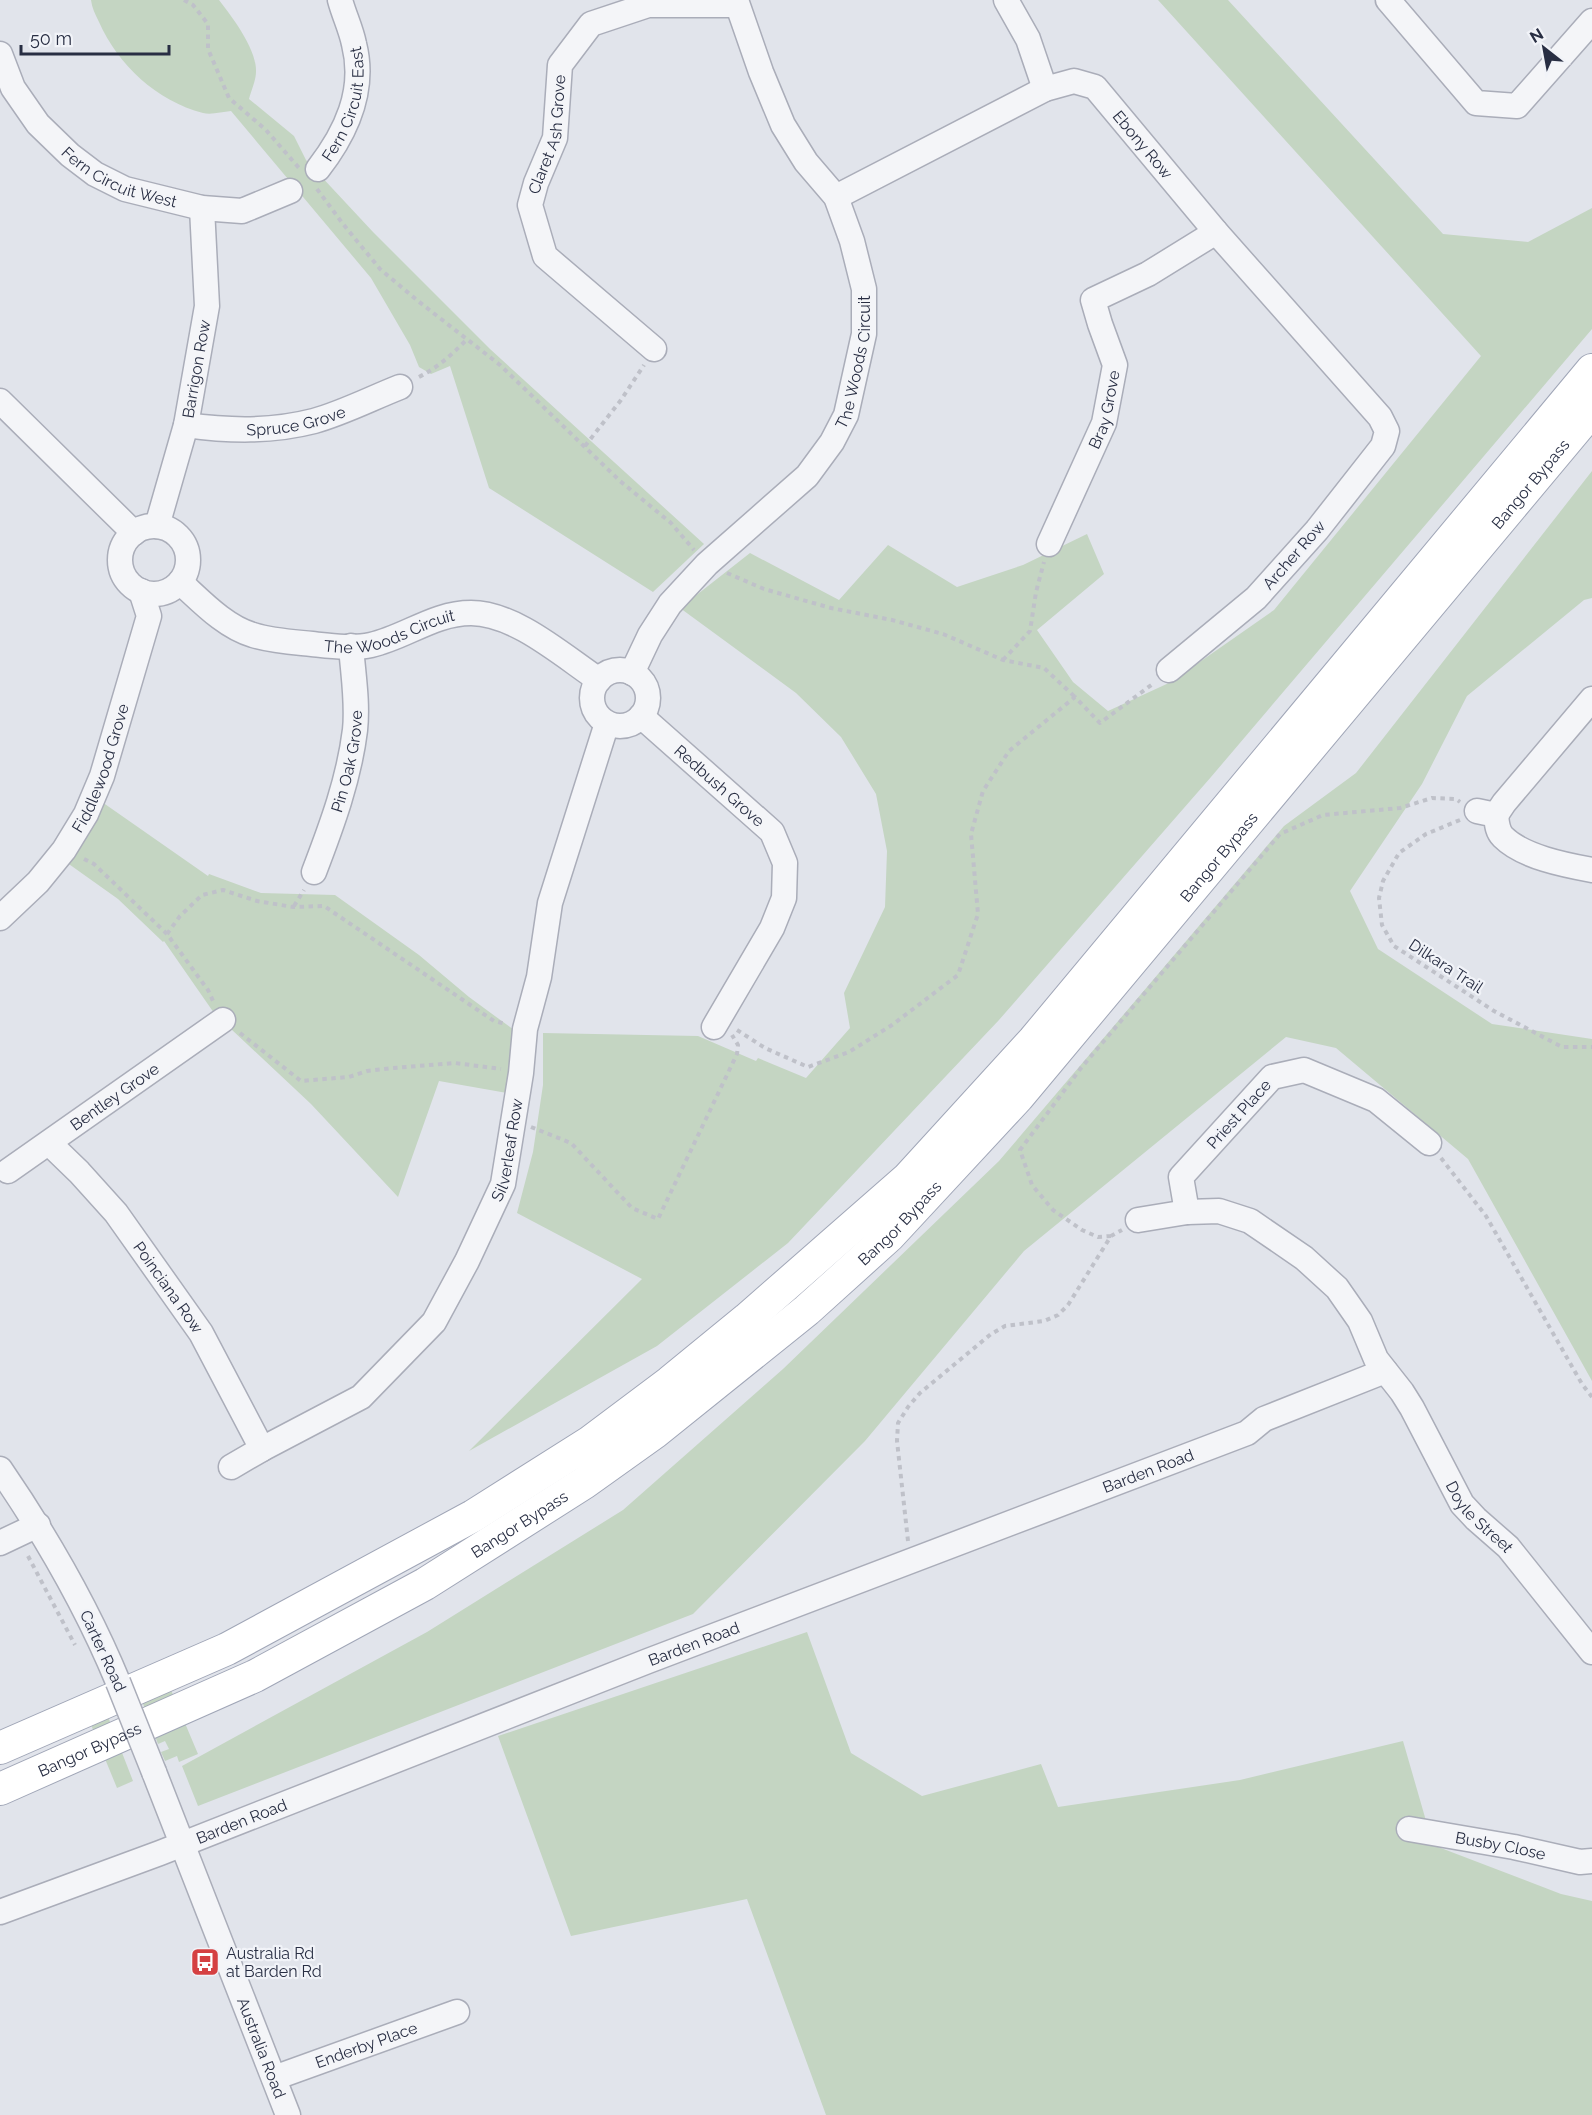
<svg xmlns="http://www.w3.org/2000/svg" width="1592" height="2115" font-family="Raleway,sans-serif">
  <rect width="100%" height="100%" fill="#e1e4eb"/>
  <path fill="#c4d5c2" d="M91,0H219C232,17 257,49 256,72C256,80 251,91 249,99L294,136L306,160L318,173L373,232L490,349L704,544L653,592L489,488L450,366L431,374L419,367L410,345L371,278L231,111C222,112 211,115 203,113C157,101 118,65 99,22C95,14 92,8 91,0Z
    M1158,0H1228L1443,234L1528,242L1592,208V329L1211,777L999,1020L788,1243L657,1346L469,1451L642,1279L517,1213L533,1152L543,1085V1033L698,1036L756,1061L758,1058L806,1078L850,1028L844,993L885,907L887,851L876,794L841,737L796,693L680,608L750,553L839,600L888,545L957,587L1023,565L1087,534L1104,574L1037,630L1073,682L1108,711L1171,682L1274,610L1481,356Z
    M1592,471V598L1584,600L1467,696L1422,784L1350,891L1378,949L1492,1024L1592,1039V1381L1468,1159L1336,1048L1286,1037L1024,1251L865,1441L693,1614L198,1806L182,1766L427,1632L623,1510L783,1369L999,1161L1284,826L1356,773Z
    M102,802L208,876L209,874L261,893L335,895L419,955L469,997L514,1030L507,1093L439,1081L398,1197L311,1104L214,1013L164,941L163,942L118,899L66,862Z
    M807,1632L851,1753L922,1796L1041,1764L1058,1807L1240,1780L1403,1741L1433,1845L1561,1894L1592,1901V2115H826L747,1899L571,1936L498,1736Z
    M160,1664L198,1754L179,1762L177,1756L165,1761L161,1752L169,1749L165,1741L158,1744L142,1701Z
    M98,1691L133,1781L117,1788L80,1698Z"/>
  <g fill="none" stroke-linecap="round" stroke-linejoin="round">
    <g stroke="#aaadb9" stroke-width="27">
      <g id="minor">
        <path d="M1006,0L1028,39L1045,89"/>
        <path d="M1388,0L1476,103L1517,106L1592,21"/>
        <path id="s1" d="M0,54L13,88L38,124L70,155L95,174L125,189L202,208L242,211L290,191"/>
        <path id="s2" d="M318,169C346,133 366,91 354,44C351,29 344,15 340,0"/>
        <path id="s3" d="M836,197L1045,89L1074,81L1095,87L1216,232L1380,417L1387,431L1383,446L1317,530L1256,598L1169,670"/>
        <path id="s4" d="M654,349L545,256L530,205L536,183L555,138L560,65L591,24L648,5H736"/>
        <path d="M0,401L134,533"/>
        <path id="s5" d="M186,425C230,431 271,432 314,421C343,413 372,398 400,387"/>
        <path id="s6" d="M157,526L186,425L207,306L202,208"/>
        <circle cx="154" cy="560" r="34"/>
        <path id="s7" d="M1049,544L1104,423L1115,365L1100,324L1093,300L1148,274L1216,232"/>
        <path id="s8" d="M180,582C201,601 225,627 253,635C272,641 292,642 312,644C331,646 353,649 371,645C406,637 434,613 471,613C515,613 563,656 599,680"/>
        <circle cx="620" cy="698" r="28"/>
        <path id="s9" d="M632,673L650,635L670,604L707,564L807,476L832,442L846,415L864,334V289L852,241L836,197L806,162L783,125L761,72L736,0"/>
        <path id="s10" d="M641,716L772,832L785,863L784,898L772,928L714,1027"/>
        <path d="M1477,811L1496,815C1497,824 1497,831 1503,837C1523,857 1565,865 1592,870"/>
        <path d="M1496,815L1504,803L1592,699"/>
        <path id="s11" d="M314,872C332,825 349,779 355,730C358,702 353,674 351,646"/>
        <path id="s12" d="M0,918L38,882L64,850L86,814L102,776L149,616L141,591"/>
        <path id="s13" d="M49,1143L79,1172L116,1213L201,1333L262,1449"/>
        <path id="s14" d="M1429,1143L1376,1100L1304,1070L1272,1077L1181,1177L1187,1212L1219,1211L1250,1221L1304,1258L1337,1288L1360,1321L1376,1359L1402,1392L1412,1408L1462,1504L1476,1519L1508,1547L1592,1652"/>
        <path id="s15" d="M8,1171L223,1020"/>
        <path d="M1138,1220L1187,1212"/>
        <path id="s16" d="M231,1467L262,1449L361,1397L434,1322L467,1261L503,1184L521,1073L525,1029L539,977L550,903L607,723"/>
        <path d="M0,1469C46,1536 87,1607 118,1682"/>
        <path d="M0,1543L38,1525"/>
        <path id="s17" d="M154,1772L288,2115"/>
        <path id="s18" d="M1409,1829L1514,1847L1580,1862L1592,1861"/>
        <path id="s19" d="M0,1912L160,1853L648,1661L1247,1433L1264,1419L1385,1371"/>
        <path id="s20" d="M274,2078L457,2012"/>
      </g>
    </g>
    <g stroke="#a0a6b7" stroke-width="34">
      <g id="major">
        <path d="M0,1748L227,1649L473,1516L590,1442L670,1382L747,1319L908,1178L1034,1040L1592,370"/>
        <path id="s21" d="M0,1789L255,1676L425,1584L584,1483L654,1433L807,1310L889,1236L1018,1097L1592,410"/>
      </g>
    </g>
    <path stroke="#bfc1c9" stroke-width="4" stroke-dasharray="4.5 4.5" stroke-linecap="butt" d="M184,0L193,5L208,24V49L229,98L266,130L299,168
      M317,189L343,224L380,269L418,301L500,365L620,481L671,523L694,550
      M419,377C438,367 452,355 467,339
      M585,446L621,400L644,365
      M727,573L764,589L831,608L892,620L943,634L1003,660L1044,668L1075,697
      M1003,660L1030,631L1036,592L1044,562
      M1460,820L1426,834L1399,853L1383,881L1379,898L1382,925L1394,946L1494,1011L1562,1047H1592
      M84,859L94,864L167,934L208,990L214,1003
      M294,906L304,890
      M167,934L180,916L202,895L223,890L257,901L293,907L324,906L494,1021L506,1024
      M737,1030L765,1048L808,1067L849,1052L892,1025L958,975L978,914L971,834L983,791L1009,751L1075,697L1100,723L1154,683
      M240,1033L301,1081L349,1077L367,1071L393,1068L455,1063L501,1069
      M531,1127L571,1143L632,1208L658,1219L737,1054L738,1045L732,1035
      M1441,1158L1486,1216L1582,1384L1592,1397
      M1111,1236L1098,1237L1082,1230L1053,1210L1032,1185L1020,1150L1081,1068L1280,834L1323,815L1400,808L1432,798L1456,799L1460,802
      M908,1541L897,1441L898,1423L908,1407L920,1393L991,1334L1005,1326L1044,1321L1058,1315L1068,1305L1111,1236L1122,1230
      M28,1556L75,1645"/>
    <use href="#minor" stroke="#f4f5f8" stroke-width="24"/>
    <use href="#major" stroke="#fff" stroke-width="32"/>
    <g stroke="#aaadb9" stroke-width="27" stroke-linecap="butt">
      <path id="minor-bridge" d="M118,1682L154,1772"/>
    </g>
    <use href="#minor-bridge" stroke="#f4f5f8" stroke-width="24"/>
  </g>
  <defs>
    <g id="bus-square" transform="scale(1.5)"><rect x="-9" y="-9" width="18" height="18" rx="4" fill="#d54042" stroke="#f1f3f8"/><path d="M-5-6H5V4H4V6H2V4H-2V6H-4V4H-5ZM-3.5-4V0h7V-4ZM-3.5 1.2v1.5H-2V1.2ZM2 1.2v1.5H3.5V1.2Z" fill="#fff"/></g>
  </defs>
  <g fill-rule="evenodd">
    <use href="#bus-square" x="205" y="1962"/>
  </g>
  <g text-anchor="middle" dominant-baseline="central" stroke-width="4.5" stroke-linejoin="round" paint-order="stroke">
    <g font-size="16" fill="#282e43" stroke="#f1f3f8">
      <text stroke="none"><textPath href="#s2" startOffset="72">Fern Circuit East</textPath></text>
      <text stroke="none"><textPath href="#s4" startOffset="270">Claret Ash Grove</textPath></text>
      <text stroke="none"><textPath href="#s3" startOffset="362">Ebony Row</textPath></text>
      <text stroke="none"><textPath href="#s1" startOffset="180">Fern Circuit West</textPath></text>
      <text stroke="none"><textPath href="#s9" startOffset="393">The Woods Circuit</textPath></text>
      <text stroke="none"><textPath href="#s6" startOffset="162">Barrigon Row</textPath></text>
      <text stroke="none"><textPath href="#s7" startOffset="146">Bray Grove</textPath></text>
      <text stroke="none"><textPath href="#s5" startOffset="111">Spruce Grove</textPath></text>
      <text stroke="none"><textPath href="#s21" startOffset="2042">Bangor Bypass</textPath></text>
      <text transform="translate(1294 555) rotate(-49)">Archer Row</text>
      <text stroke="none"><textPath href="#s8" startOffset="231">The Woods Circuit</textPath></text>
      <text stroke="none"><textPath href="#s11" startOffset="116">Pin Oak Grove</textPath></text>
      <text stroke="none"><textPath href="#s12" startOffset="184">Fiddlewood Grove</textPath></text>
      <text stroke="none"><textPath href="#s10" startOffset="105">Redbush Grove</textPath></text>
      <text stroke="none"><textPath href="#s21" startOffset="1556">Bangor Bypass</textPath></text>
      <text transform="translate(1446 966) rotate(33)">Dilkara Trail</text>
      <text stroke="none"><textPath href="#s15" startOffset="130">Bentley Grove</textPath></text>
      <text transform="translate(1239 1114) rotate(-48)">Priest Place</text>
      <text stroke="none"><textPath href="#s16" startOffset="441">Silverleaf Row</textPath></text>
      <text stroke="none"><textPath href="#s21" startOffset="1070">Bangor Bypass</textPath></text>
      <text stroke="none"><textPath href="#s13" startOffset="188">Poinciana Row</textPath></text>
      <text stroke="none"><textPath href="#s19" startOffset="1230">Barden Road</textPath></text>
      <text stroke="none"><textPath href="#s14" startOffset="796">Doyle Street</textPath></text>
      <text stroke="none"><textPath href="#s21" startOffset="584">Bangor Bypass</textPath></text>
      <text stroke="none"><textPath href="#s19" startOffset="744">Barden Road</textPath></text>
      <text transform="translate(103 1651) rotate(65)">Carter Road</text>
      <text stroke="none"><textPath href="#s21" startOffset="98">Bangor Bypass</textPath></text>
      <text stroke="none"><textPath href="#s19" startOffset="258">Barden Road</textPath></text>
      <text stroke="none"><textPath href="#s18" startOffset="93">Busby Close</textPath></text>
      <text stroke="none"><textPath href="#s20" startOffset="98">Enderby Place</textPath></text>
      <text stroke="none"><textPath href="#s17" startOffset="296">Australia Road</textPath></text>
    </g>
    <g font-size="16" fill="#282e43" stroke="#f1f3f8" text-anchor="start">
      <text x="226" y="1953">Australia Rd<tspan x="226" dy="18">at Barden Rd</tspan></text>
    </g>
  </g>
  <g transform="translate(1544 48) rotate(329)" stroke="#f1f3f8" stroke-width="4.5" paint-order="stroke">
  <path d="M0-4.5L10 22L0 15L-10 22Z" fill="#282e43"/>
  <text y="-9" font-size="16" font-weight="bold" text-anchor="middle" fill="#282e43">N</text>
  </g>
  <path d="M21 45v9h148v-9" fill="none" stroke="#282e43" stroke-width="3"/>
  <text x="30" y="45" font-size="18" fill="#282e43" stroke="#f1f3f8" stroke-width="4.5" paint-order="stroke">50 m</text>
</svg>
